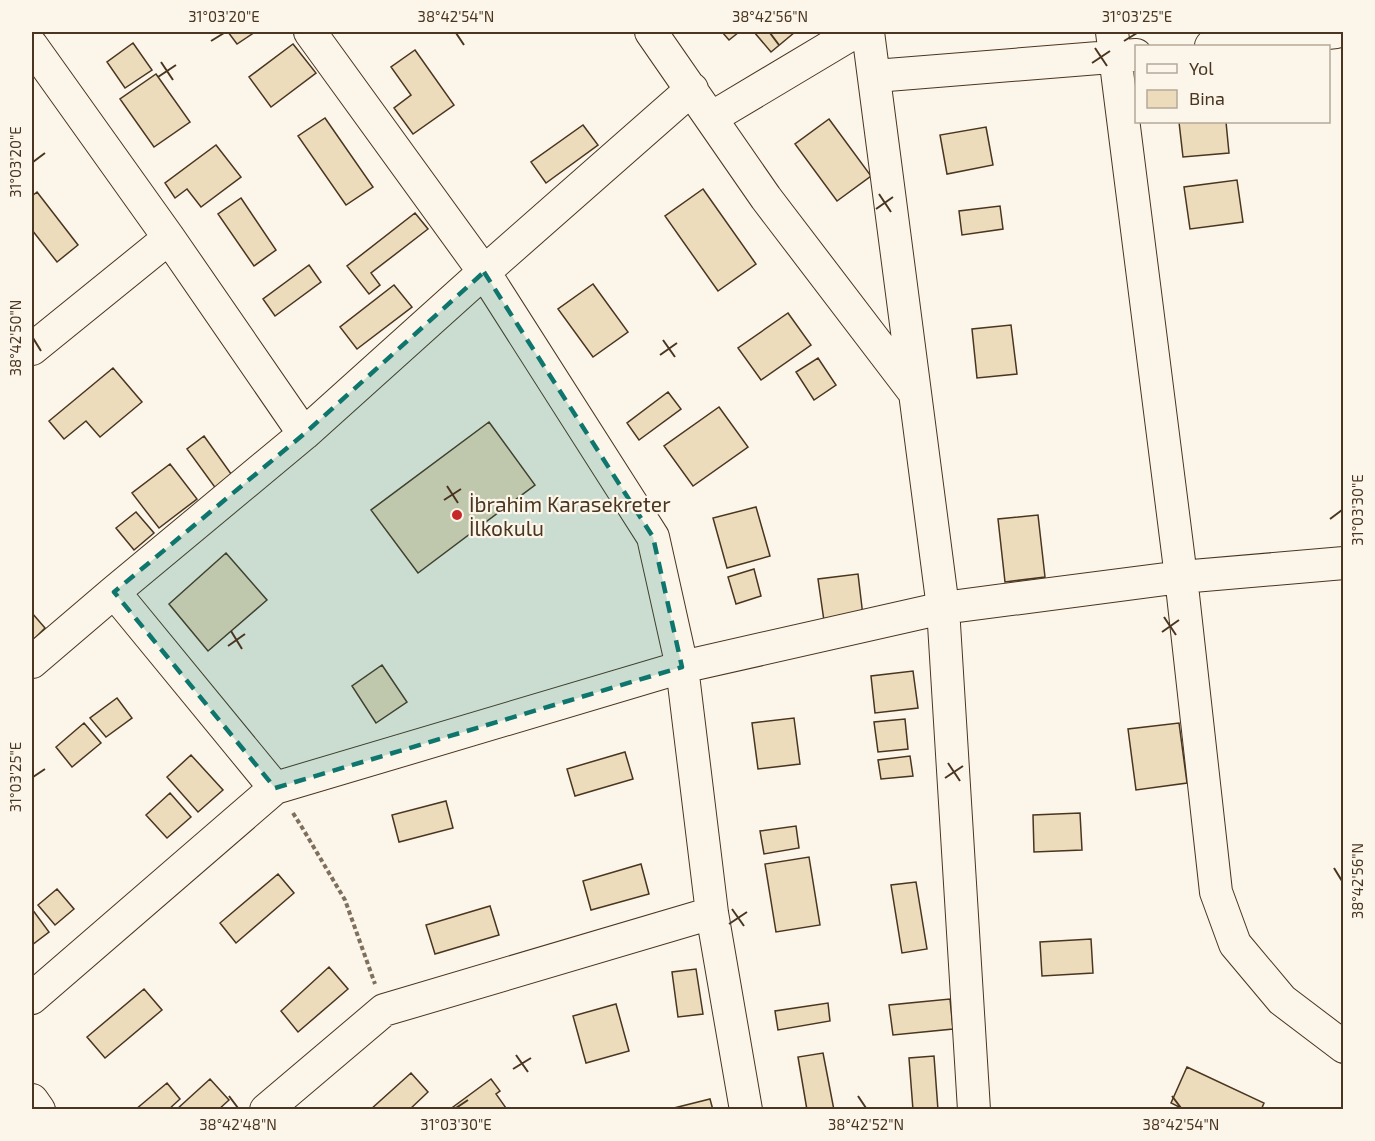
<svg xmlns="http://www.w3.org/2000/svg" width="1375" height="1141" font-family="'Exo 2',sans-serif">
  <rect width="100%" height="100%" fill="#fbf6e9"/>
  <path fill="#ecdcbc" stroke="#4a3520" stroke-width="1.5" d="M228,32H255L237,44Z
    M722,32H739L729,40Z
    M754,32H795L771,52Z
    M133,43L152,70L125,88L107,62Z
    M293,44L316,73L271,107L249,77Z
    M415,50L454,105L413,134L394,108L411,95L391,67Z
    M156,74L190,122L154,147L120,99Z
    M325,118L373,187L346,205L298,136Z
    M829,119L871,176L837,201L795,144Z
    M1179,122H1226L1229,153L1183,157Z
    M583,125L598,145L546,183L531,162Z
    M986,127L993,165L947,174L940,135Z
    M216,145L241,177L201,207L187,189L175,198L165,183Z
    M1237,180L1243,222L1190,229L1184,187Z
    M703,189L756,264L718,291L665,216Z
    M37,192L78,245L57,262L32,230V196Z
    M241,198L276,250L254,266L218,214Z
    M1000,206L1003,229L962,235L959,211Z
    M415,213L428,229L371,273L380,285L369,294L347,266Z
    M309,265L321,282L275,316L263,299Z
    M593,284L628,332L593,357L558,309Z
    M394,285L412,307L357,349L340,327Z
    M788,313L811,345L761,380L738,348Z
    M1011,325L1017,374L977,378L972,329Z
    M818,358L836,385L814,400L796,372Z
    M113,368L142,402L100,437L86,421L64,439L49,421Z
    M668,392L681,409L639,440L627,423Z
    M719,407L748,447L693,486L664,446Z
    M489,422L535,485L418,573L371,510Z
    M204,436L239,485L222,497L187,449Z
    M170,464L197,499L159,528L132,493Z
    M756,507L770,556L727,568L713,518Z
    M136,512L154,533L134,550L116,528Z
    M1038,515L1045,577L1005,582L998,519Z
    M226,553L267,600L208,651L169,604Z
    M754,569L761,596L736,604L728,577Z
    M858,574L863,616L824,621L818,579Z
    M32,613L45,628L32,641Z
    M382,665L407,702L376,723L352,686Z
    M913,671L918,708L875,713L871,676Z
    M117,698L132,718L106,737L90,718Z
    M794,718L800,764L758,769L752,723Z
    M905,719L908,749L878,752L874,722Z
    M84,723L101,743L72,767L56,747Z
    M1179,723L1187,783L1136,790L1128,729Z
    M625,752L633,779L575,796L567,769Z
    M191,755L223,790L198,812L167,777Z
    M910,756L913,776L881,779L878,760Z
    M170,793L191,817L167,838L146,815Z
    M446,801L453,828L399,842L392,815Z
    M1080,813L1082,850L1034,852L1033,815Z
    M796,826L799,848L764,854L760,831Z
    M809,857L820,925L776,932L765,864Z
    M641,864L649,894L591,910L583,881Z
    M278,874L294,893L236,943L220,923Z
    M916,882L927,949L902,953L891,885Z
    M57,889L74,909L55,925L38,905Z
    M490,906L499,935L435,954L426,925Z
    M32,909L49,932L32,945Z
    M1091,939L1093,973L1042,976L1040,942Z
    M329,967L348,989L298,1032L281,1011Z
    M696,969L703,1014L678,1017L672,972Z
    M144,989L162,1010L105,1058L87,1037Z
    M950,999L953,1029L893,1035L889,1005Z
    M828,1003L830,1021L778,1030L775,1011Z
    M616,1004L629,1051L586,1063L573,1016Z
    M823,1053L834,1110H807L798,1057Z
    M934,1056L938,1110H913L909,1058Z
    M1187,1067L1264,1103L1261,1110H1185L1171,1103Z
    M411,1073L428,1092L409,1110H370Z
    M210,1079L229,1100L218,1110H176Z
    M491,1079L500,1091L496,1094L506,1108L505,1110H449Z
    M167,1083L180,1099L168,1110H135Z
    M710,1099L713,1110H666Z"/>
  <g fill="none" stroke-linecap="round" stroke-linejoin="round">
    <g stroke="#4a3520" stroke-width="34">
      <path id="minor" d="M310,32L484,272L653,537L682,667L712,913L746,1110
        M651,32L766,198L914,392
        M868,32L943,608L974,1110
        M1112,32L1181,577L1216,892L1235,944L1282,1000L1344,1047
        M32,46L169,238L304,434
        M1211,46L1336,32
        M875,76L1136,55
        M711,118L855,32
        M32,349L169,238
        M114,592L275,788
        M32,662L114,592L304,434L484,272L692,89
        M32,998L275,788L682,667L943,608L1181,577L1344,563
        M32,1100L39,1110
        M266,1110L384,1010L712,913"/>
    </g>
    <path stroke="#7f6f5c" stroke-width="4" stroke-dasharray="4.5 3" stroke-linecap="butt" d="M293,813L303,829L345,900L375,984"/>
    <use href="#minor" stroke="#fbf6e9" stroke-width="32"/>
  </g>
  <path fill="#0f766e" fill-opacity="0.2" stroke="#0f766e" stroke-width="4.5" stroke-dasharray="12 8" stroke-linejoin="round" d="M484,272L653,537L682,667L275,788L114,592L304,434Z"/>
  <path fill="none" stroke="#4a3520" stroke-width="2" d="M456,33L464,45M770,33L779,45M211,41L224,33M1124,41L1137,33M1095,48L1107,66M161,62L173,80M1092,63L1110,51M158,77L176,65M33,162L45,153M879,194L891,212M876,209L893,197M33,338L41,351M663,340L675,357M660,355L677,343M447,486L458,503M444,500L461,489M1330,519L1342,510M1164,617L1176,635M231,631L242,649M1162,632L1179,620M228,646L245,634M948,763L960,781M33,777L45,769M945,778L963,766M1334,868L1342,881M732,909L744,926M729,924L747,912M516,1055L528,1072M513,1069L531,1058M229,1096L238,1108M858,1096L866,1108M1172,1096L1181,1108M456,1108L468,1100"/>
  <circle fill="#c62828" stroke="#fbf6e9" stroke-width="2" cx="457" cy="515" r="6"/>
  <g text-anchor="middle" dominant-baseline="central" stroke-width="4.5" stroke-linejoin="round" paint-order="stroke">
    <g font-size="21" fill="#4a3520" stroke="#fbf6e9" text-anchor="start">
      <text x="469" y="503">İbrahim Karasekreter<tspan x="469" dy="24">İlkokulu</tspan></text>
    </g>
  </g>
  <rect width="1375" height="1141" fill="none" stroke="#fbf6e9" stroke-width="66"/>
  <rect x="1135" y="45" width="195" height="78" fill="#fbf6e9" stroke="#b4a999" stroke-width="1.5"/>
  <rect x="1147" y="64" width="30" height="9" fill="#fbf6e9" stroke="#b4a999" stroke-width="1.5"/>
  <text x="1189" y="75" font-size="18" fill="#4a3520">Yol</text>
  <rect x="1147" y="90" width="30" height="18" fill="#ecdcbc" stroke="#b4a999" stroke-width="1.5"/>
  <text x="1189" y="105" font-size="18" fill="#4a3520">Bina</text>
  <rect x="33" y="33" width="1309" height="1075" fill="none" stroke="#4a3520" stroke-width="2"/>
  <g font-size="15" text-anchor="middle" fill="#4a3520">
    <text x="224" y="22">31°03'20"E</text>
    <text x="456" y="22">38°42'54"N</text>
    <text x="770" y="22">38°42'56"N</text>
    <text x="1137" y="22">31°03'25"E</text>
    <text transform="translate(16 162) rotate(-90)" y="5">31°03'20"E</text>
    <text transform="translate(16 338) rotate(-90)" y="5">38°42'50"N</text>
    <text transform="translate(1358 510) rotate(-90)" y="5">31°03'30"E</text>
    <text transform="translate(16 777) rotate(-90)" y="5">31°03'25"E</text>
    <text transform="translate(1358 881) rotate(-90)" y="5">38°42'56"N</text>
    <text x="238" y="1130">38°42'48"N</text>
    <text x="456" y="1130">31°03'30"E</text>
    <text x="866" y="1130">38°42'52"N</text>
    <text x="1181" y="1130">38°42'54"N</text>
  </g>
</svg>
